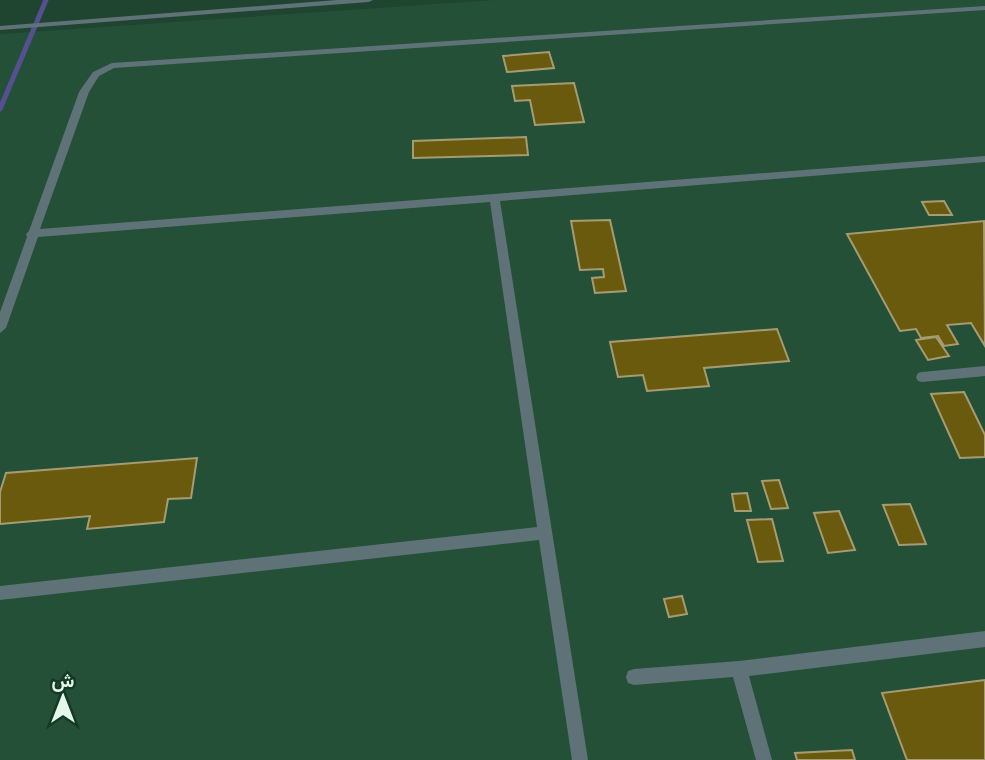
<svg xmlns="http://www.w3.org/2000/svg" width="985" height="760" font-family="'Work Sans',Vazirmatn,sans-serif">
  <rect width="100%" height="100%" fill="#1f442f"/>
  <path fill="#245038" d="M494,0H985V760H0V34Z"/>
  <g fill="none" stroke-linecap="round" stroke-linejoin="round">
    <path stroke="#564f92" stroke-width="5" d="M0,109L46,0"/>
  </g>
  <path fill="#6a5a0d" stroke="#a69c73" stroke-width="2" d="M549,52L554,68L507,72L503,56Z
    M574,83L584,122L535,125L530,100L515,101L512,86Z
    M526,137L528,155L413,158V141Z
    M944,201L952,215H929L922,202Z
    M610,220L626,291L595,293L592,278L604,277L603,269L580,270L571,221Z
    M984,221L985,346L971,323L947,325L958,344L944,346L938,336L921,338L916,329L900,331L847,234Z
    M777,329L789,361L704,368L709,386L647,391L643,375L618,377L610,342Z
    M936,337L949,356L928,360L916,340Z
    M964,392L985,435V457L960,458L931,394Z
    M197,458L191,498L168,499L164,522L87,529L90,516L0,524V492L6,473Z
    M779,480L788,508L771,509L762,481Z
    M747,493L751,511H735L732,494Z
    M910,504L926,544L899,545L883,505Z
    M839,511L855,550L828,553L814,513Z
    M772,519L783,561L758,562L747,520Z
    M682,596L687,614L669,617L664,599Z
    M985,680V760H907L882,693Z
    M852,750L855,760H797L795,753Z"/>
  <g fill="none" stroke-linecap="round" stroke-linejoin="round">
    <path fill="#5e7278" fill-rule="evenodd" d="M337,0H373L369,2L0,30V26Z
      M985,6V10L114,68L99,76L89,92L40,229L985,156V162L500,201L588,760H572L539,540L0,600V586L537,527L490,202L38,237L6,328L0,333V312L27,237L26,234L29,231L79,92L93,72L112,63Z
      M985,366V376L922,382L918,381L916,377L918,373L922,372Z
      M985,631V647L749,676L772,760H756L733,677L634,685L628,683L626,677L628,671L634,669L739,661Z"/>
  </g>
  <g transform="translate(63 697)" stroke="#143a25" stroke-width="5" paint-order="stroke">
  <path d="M0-5L12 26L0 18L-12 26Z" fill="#e3f8ea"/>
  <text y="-10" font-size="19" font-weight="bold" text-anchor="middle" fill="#e3f8ea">ش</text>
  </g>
</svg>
